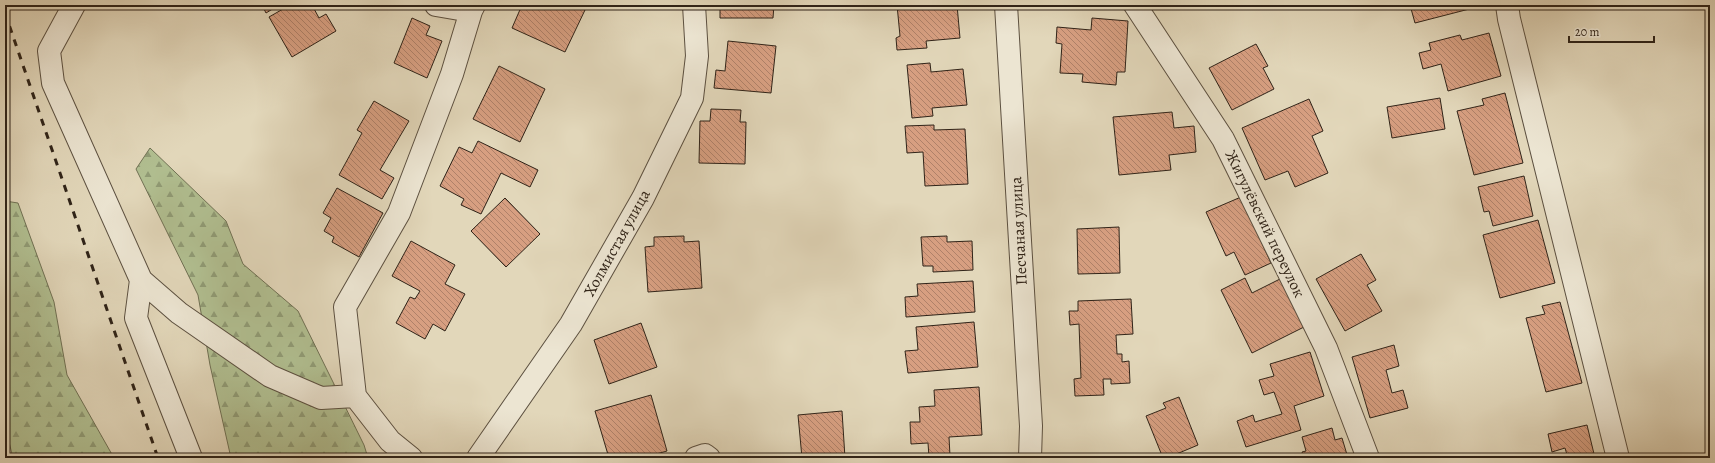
<svg xmlns="http://www.w3.org/2000/svg" width="1715" height="463" font-family="Alegreya,serif">
  <defs>
    <pattern id="forest-firs" width="22" height="20" patternUnits="userSpaceOnUse"><rect width="22" height="20" fill="#b1bf91"/><path d="M5 1l3.5 6h-7zM16 11l3.5 6h-7z" fill="#909b75"/></pattern>
    <pattern id="building-back-hatch" width="6" height="6" patternUnits="userSpaceOnUse"><rect width="6" height="6" fill="#d79f81"/><path d="M-1 5l2 2M0 0l6 6M5-1l2 2" fill="none" stroke="#af8169"/></pattern>
  </defs>
  <rect width="100%" height="100%" fill="#e2d7ba"/>
  <filter id="stains"><feTurbulence type="fractalNoise" baseFrequency=".005" numOctaves="4"/><feColorMatrix values="0 0 0 0 .2 0 0 0 0 .09 0 0 0 0 .02 0 0 0 .5 -.17"/></filter>
  <radialGradient id="worn" r=".72"><stop offset=".6" stop-color="#630" stop-opacity="0"/><stop offset="1" stop-color="#630" stop-opacity=".3"/></radialGradient>
  <path fill="url(#forest-firs)" stroke="#707154" d="M150,148L226,221L243,264L298,311L364,445L368,458H231L210,365L198,295L136,169Z
    M5,201L18,203L54,302L67,375L114,458H13L9,442L5,444Z"/>
  <path fill="url(#building-back-hatch)" stroke="#2f2318" d="M262,5H279L266,13Z
    M290,5H312L319,18L326,14L336,31L292,57L269,17Z
    M522,5H573L585,10L565,52L512,28Z
    M720,5H774L773,18H720Z
    M897,5H957L960,38L926,41L927,48L897,50L896,38L900,36Z
    M1410,5H1481V6L1415,23Z
    M412,18L430,26L426,35L442,41L427,78L394,63Z
    M1092,18L1128,21L1125,72H1117L1116,85L1082,82L1083,74L1060,73L1062,44L1056,43L1057,27L1091,30Z
    M1489,33L1501,76L1448,91L1441,64L1423,69L1419,53L1431,50L1429,43L1460,35L1462,40Z
    M728,41L776,46L771,93L714,88L716,70L725,71Z
    M1256,44L1268,66L1263,68L1274,89L1232,110L1209,68Z
    M930,63L931,72L963,69L967,105L932,108L933,116L912,118L907,65Z
    M499,66L545,89L520,142L473,119Z
    M1505,93L1523,163L1474,175L1457,111L1484,105L1482,99Z
    M1440,98L1445,129L1392,138L1387,107Z
    M1309,99L1323,131L1312,136L1328,173L1295,187L1288,171L1265,180L1242,128Z
    M374,101L409,121L380,170L394,178L382,199L339,175L362,133L357,130Z
    M711,109L741,110L740,122H746L745,164L699,163L700,121H710Z
    M1172,112L1174,128L1194,126L1196,152L1169,155L1171,170L1119,175L1113,117Z
    M934,125V130L965,129L968,184L925,186L923,152L907,153L905,126Z
    M478,141L538,170L530,187L501,173L481,214L461,205L464,199L440,186L459,147L472,153Z
    M1524,176L1533,216L1493,226L1489,211L1484,212L1478,187Z
    M337,188L383,213L359,257L332,242L334,237L324,231L331,218L323,213Z
    M1241,197L1271,263L1245,275L1234,252L1226,256L1206,212Z
    M505,198L540,234L506,267L471,231Z
    M1538,220L1555,283L1500,298L1483,235Z
    M1119,227L1120,273L1078,274L1077,229Z
    M684,236V242L699,241L702,288L648,292L645,247L654,246V237Z
    M947,236V242L972,241L973,270L933,272V266H923L921,237Z
    M411,241L455,265L445,284L465,294L445,331L433,324L425,339L396,323L410,297L415,299L420,291L392,276Z
    M1361,254L1376,280L1367,285L1382,311L1345,331L1316,279Z
    M1245,278L1252,293L1280,279L1304,327L1252,353L1221,290Z
    M973,281L975,312L906,317L905,297L918,296L917,284Z
    M1131,299L1133,334L1116,335L1117,354H1122V362L1129,361L1130,383L1111,384V379H1103L1104,395L1075,396L1074,379L1081,378L1079,324L1070,325L1069,311H1078V301Z
    M1560,302L1582,383L1546,392L1526,318L1545,314L1542,306Z
    M974,322L978,367L908,373L905,351L918,350L916,327Z
    M641,323L657,367L609,384L594,340Z
    M1394,345L1399,366L1386,370L1392,393L1403,390L1408,408L1370,418L1352,357Z
    M1310,352L1324,396L1294,406L1301,430L1246,447L1237,421L1253,415L1255,422L1282,414L1274,392L1264,395L1259,380L1274,376L1270,364Z
    M979,387L982,435L949,437L950,456L929,457L928,443L911,444L910,422H920L919,407L935,406L934,390Z
    M651,395L667,451L642,458H609L595,411Z
    M1179,397L1198,445L1167,458H1163L1146,416L1166,408L1163,403Z
    M842,411L845,458H802L798,415Z
    M1587,425L1595,458H1568L1565,448L1552,452L1548,434Z
    M1332,428L1335,440L1342,438L1348,458H1304L1302,452L1306,451L1302,437Z"/>
  <g fill="none" stroke-linecap="round" stroke-linejoin="round">
    <g stroke="#5c5040" stroke-width="24">
      <path id="minor" d="M74,5L49,51L53,83L141,280L179,313L270,376L321,398L355,396
        M436,5L471,11
        M1006,5L1031,426L1030,458
        M1135,5L1223,139L1326,348L1368,458
        M1507,5L1509,19L1618,458
        M141,280L136,318L191,458
        M411,458L390,441L355,396L345,307L399,213L452,74L471,11L474,5
        M478,458L571,324L643,198L692,98L697,56L694,5
        M696,458L705,455L709,458"/>
    </g>
    <use href="#minor" stroke="#ece5d2" stroke-width="22"/>
    <path stroke="#2f2318" stroke-width="3" stroke-dasharray="7 7" stroke-linecap="butt" d="M5,13L158,458"/>
  </g>
  <g text-anchor="middle" dominant-baseline="central" stroke-width="4" stroke-linejoin="round" paint-order="stroke">
    <g font-size="16" fill="#2f2318" stroke="#ece5d2">
      <text transform="translate(1265 224) rotate(64)">Жигулёвский переулок</text>
      <text transform="translate(1019 231) rotate(-93)">Песчаная улица</text>
      <text transform="translate(617 243) rotate(-61)">Холмистая улица</text>
    </g>
  </g>
  <rect width="1715" height="463" fill="none" stroke="#e2d7ba" stroke-width="20"/>
  <rect x="6" y="6" width="1703" height="451" fill="none" stroke="#2f2318" stroke-width="2"/>
  <rect x="10" y="10" width="1695" height="443" fill="none" stroke="#2f2318"/>
  <path d="M1569 36v6h85v-6" fill="none" stroke="#2f2318" stroke-width="2"/>
  <text x="1575" y="36" font-size="12" fill="#2f2318" stroke="#ece5d2" stroke-width="3" paint-order="stroke">20 m</text>
  <rect width="100%" height="100%" filter="url(#stains)"/>
  <rect width="100%" height="100%" fill="url(#worn)"/>
</svg>
